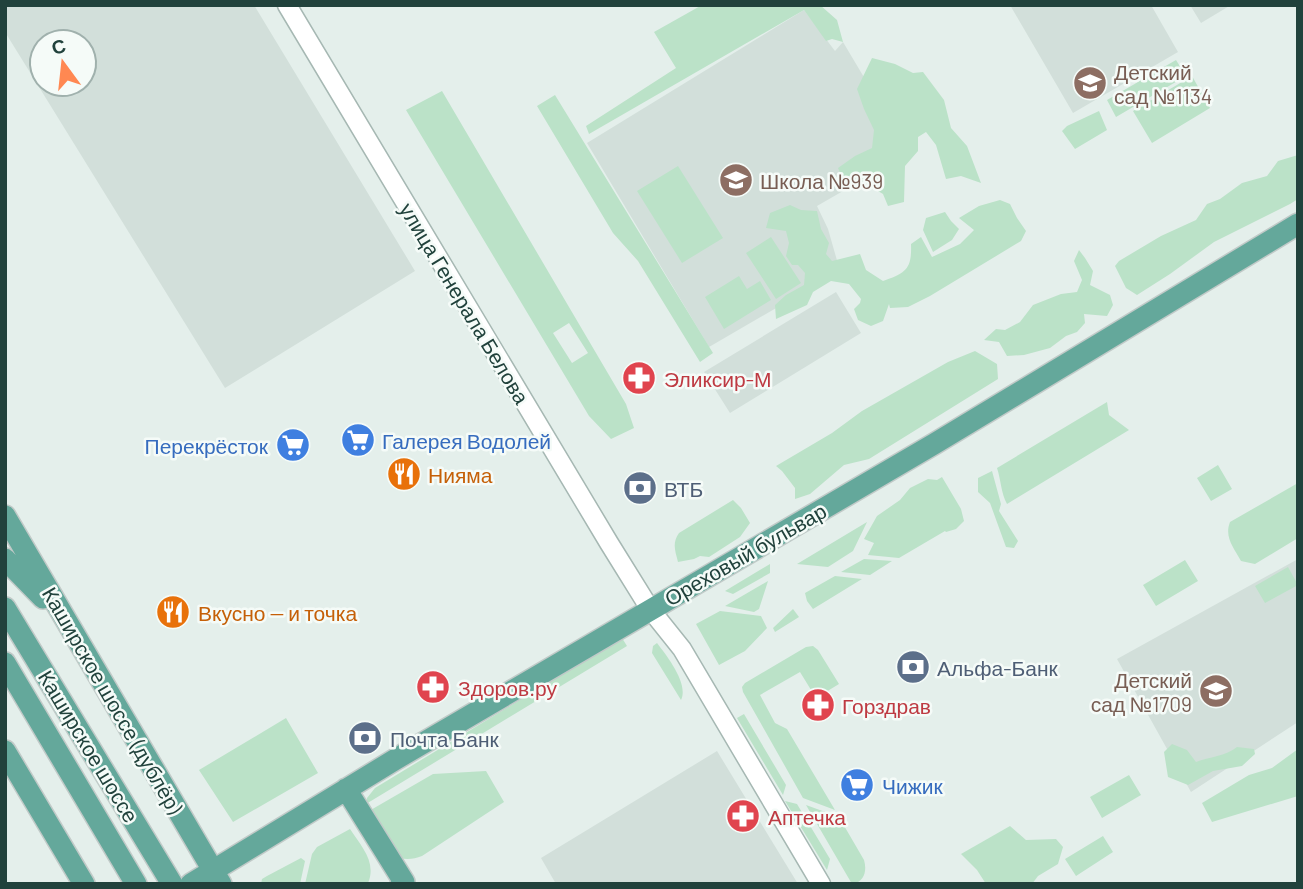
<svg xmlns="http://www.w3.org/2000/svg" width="1303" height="889" font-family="Barlow,sans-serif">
  <rect width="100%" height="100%" fill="#e4efeb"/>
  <path fill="#d2dfda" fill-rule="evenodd" d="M5,5H254L415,271L225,388L5,32ZM84,42V84H42V42Z
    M1010,5H1151L1178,52L1073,113Z
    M1190,5H1231L1201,23Z
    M804,10L835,51L843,42L909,153L817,206L828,229L840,271L709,347L587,143Z
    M836,292L861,333L730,413L704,372Z
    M1298,559V722L1191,792L1117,659Z
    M717,751L798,884H556L541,858Z"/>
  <path fill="#bbe2c8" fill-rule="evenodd" d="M702,5H820L837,20L843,42L832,39L826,41L804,10L589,134L586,126L676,68L654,32Z
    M872,58L895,64L913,73L923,72L944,100L951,128L967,146L981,183L961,176L946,179L936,145L926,132L918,137V151L905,166L904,202L888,206L883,194L863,182H844L838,168L855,156L872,148L874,130L864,109L857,89Z
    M1176,60L1186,76L1116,117L1107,100Z
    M1192,76L1210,108L1152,143L1133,111Z
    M442,91L626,404L634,428L611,439L589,416L406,110ZM569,323L588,353L572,363L553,333Z
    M555,95L713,353L700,362L638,261L613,233L537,106Z
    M1099,111L1107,130L1075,149L1062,131L1067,126Z
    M1298,155V199L1290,204L1214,242L1170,274L1137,295L1126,288L1115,266L1119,261L1161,236L1196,220L1207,204L1220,199L1242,183L1267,176L1278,161Z
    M678,166L723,238L682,263L637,191Z
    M1000,200L1010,204L1017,218L1026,231L1021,241L930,296L908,307L890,308L889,304L883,321L871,326L858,320L854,309L860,303L861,299L849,284L831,281L813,292L807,305L776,319L775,305L786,295L804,285L805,273L798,265H792L786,256L789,243L786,231L766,228L770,213L790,205L801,210L817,211L821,229L829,243L826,254L832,261L860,254L866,270L883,281C906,273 912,269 911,244L921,237L932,257L960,244L974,230L959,218L979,206Z
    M945,212L951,221L959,229L952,240L933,252L923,230L926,218Z
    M771,237L801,283L776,299L746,253Z
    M1079,250L1085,258L1093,271L1090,285L1110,295L1113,305L1107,316L1084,314L1085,323L1077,332L1066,336L1050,348L1024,355L1007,356L999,342L984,340L996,329L1005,330L1020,322L1033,305L1061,294L1077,292L1082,280L1074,261Z
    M739,276L747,289L760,281L771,300L724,329L705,297Z
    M975,351L997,364L998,379L869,459L844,465L810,494L795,499V488L782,471L776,466L832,433L862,411L948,362Z
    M1107,402L1109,415L1129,430L1007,504C1001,493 1001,480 997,468Z
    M1218,465L1232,489L1211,501L1197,478Z
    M992,471L1001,504L999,511L1018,541L1014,548L1006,547L990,503L978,492V478Z
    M942,477L961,509L964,521L956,529L946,532L945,531L899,558L868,555L874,543L864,539L877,516L900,500L910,488L928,479L937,480Z
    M1298,483V538L1255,564L1241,561C1234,548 1224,537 1230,522Z
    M733,500L741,508L750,523L740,537L709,557L700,556L694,559L678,562C675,550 672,543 679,533Z
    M867,522L853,551L828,567L797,564Z
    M864,559L892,561L870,575L841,572Z
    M1185,560L1198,581L1156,606L1143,585Z
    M770,564V573L733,594L725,591Z
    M1288,567L1298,585L1265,603L1255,586Z
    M835,576L862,579L813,609L807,601L805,593Z
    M768,581L759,609L754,612L725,606Z
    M793,609L799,617L775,632L773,628Z
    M720,611L761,616L767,628L745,651L719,665L696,624Z
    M622,638L627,646L366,804L367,798L375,788Z
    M657,643C667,656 689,684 681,700L652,653L653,646Z
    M813,646L818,650L839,684L816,698L800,672L760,695L775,723L787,729L835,810L803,798L743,692L742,687L745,683L806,647Z
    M744,714L786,785L783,795L737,718Z
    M286,718L318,773L233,822L199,770Z
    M1172,744L1187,750L1196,762C1209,757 1226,756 1237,747L1254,749L1255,754L1242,766L1213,771L1188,785L1168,777L1164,752Z
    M1298,749V796L1212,822L1202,803L1249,775L1272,768Z
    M486,771L504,802L422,856C414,859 408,860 399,858L369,811L433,774Z
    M1129,775L1141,795L1102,818L1090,797Z
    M785,801L797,804L830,859L827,870Z
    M806,805L839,817L864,860C867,870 865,882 852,884Z
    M1010,826L1026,840L1056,839L1063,847L1058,864L1038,876L1032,884H986L977,870L961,854Z
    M350,829C361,846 377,862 368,883L305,884L312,854L317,847Z
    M1103,836L1113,852L1076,876L1065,859Z
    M301,858L305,861L300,884H261L262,879L267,876Z"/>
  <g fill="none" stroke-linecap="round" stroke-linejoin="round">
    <g stroke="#a6b8b3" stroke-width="21">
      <path id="minor" d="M287,5L609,543L650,609L682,649L821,884"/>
    </g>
    <g stroke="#c1cac8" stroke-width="24">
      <path id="major" d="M5,516L221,884
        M5,559L43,598
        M5,608L172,884
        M5,663L136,884
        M5,751L84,884
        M346,789L404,882L401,884
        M191,884L396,759L934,444L1298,224"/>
    </g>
    <use href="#minor" stroke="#fff" stroke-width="18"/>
    <use href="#major" stroke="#64a89b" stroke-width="21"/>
  </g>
  <defs>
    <g id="school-disc" transform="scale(1.75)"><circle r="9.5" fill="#8d6e63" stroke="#f5fbf8"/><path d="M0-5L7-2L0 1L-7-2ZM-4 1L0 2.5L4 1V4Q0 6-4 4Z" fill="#fff"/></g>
    <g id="pharmacy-disc" transform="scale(1.75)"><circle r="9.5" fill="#e0444e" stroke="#f5fbf8"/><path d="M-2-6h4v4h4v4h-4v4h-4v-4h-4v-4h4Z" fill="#fff"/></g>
    <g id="supermarket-disc" transform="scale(1.75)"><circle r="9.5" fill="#3f7fe0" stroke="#f5fbf8"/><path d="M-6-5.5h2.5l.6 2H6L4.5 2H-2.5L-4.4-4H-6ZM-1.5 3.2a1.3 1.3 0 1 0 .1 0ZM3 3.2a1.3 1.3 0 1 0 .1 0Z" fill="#fff"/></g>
    <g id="restaurant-disc" transform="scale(1.75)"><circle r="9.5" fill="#e8710a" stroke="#f5fbf8"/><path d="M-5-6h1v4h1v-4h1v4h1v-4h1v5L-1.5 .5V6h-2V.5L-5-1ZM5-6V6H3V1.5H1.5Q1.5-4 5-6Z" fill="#fff"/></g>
    <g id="bank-disc" transform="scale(1.75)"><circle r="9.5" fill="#5c6f8a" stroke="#f5fbf8"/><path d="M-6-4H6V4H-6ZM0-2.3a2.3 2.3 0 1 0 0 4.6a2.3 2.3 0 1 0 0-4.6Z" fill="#fff"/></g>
  </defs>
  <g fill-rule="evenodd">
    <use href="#school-disc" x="1090" y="83"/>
    <use href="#school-disc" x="736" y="180"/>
    <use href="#pharmacy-disc" x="639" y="378"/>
    <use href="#supermarket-disc" x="358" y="440"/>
    <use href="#supermarket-disc" x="293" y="445"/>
    <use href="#restaurant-disc" x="404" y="474"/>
    <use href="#bank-disc" x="640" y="488"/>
    <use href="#restaurant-disc" x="173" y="612"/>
    <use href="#bank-disc" x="913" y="667"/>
    <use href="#pharmacy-disc" x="433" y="687"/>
    <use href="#school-disc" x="1216" y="691"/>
    <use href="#pharmacy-disc" x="818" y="705"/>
    <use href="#bank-disc" x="365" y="738"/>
    <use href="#supermarket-disc" x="857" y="785"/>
    <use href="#pharmacy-disc" x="743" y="816"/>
  </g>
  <g text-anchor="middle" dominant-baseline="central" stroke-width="5" stroke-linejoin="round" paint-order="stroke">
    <g font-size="21" fill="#785e54" stroke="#f5fbf8" text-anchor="start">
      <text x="1114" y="71">Детский<tspan x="1114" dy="24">сад №1134</tspan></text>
      <text x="760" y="180">Школа №939</text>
      <text x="1192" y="679" text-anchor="end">Детский<tspan x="1192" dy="24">сад №1709</tspan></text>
    </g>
    <g font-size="21" fill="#21423c" stroke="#f5fbf8">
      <text transform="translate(465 303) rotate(59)">улица Генерала Белова</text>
      <text transform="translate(745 554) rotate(-30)">Ореховый бульвар</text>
      <text transform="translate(113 700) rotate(60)">Каширское шоссе (дублёр)</text>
      <text transform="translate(89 746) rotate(59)">Каширское шоссе</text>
    </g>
    <g font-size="21" fill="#be3a42" stroke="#f5fbf8" text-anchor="start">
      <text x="664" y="378">Эликсир-М</text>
      <text x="458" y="687">Здоров.ру</text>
      <text x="842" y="705">Горздрав</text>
      <text x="768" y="816">Аптечка</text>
    </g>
    <g font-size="21" fill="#366cbe" stroke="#f5fbf8" text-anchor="start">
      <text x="382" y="440">Галерея Водолей</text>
      <text x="268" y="445" text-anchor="end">Перекрёсток</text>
      <text x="882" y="785">Чижик</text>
    </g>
    <g font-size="21" fill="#c56008" stroke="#f5fbf8" text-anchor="start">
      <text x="428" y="474">Нияма</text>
      <text x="198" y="612">Вкусно — и точка</text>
    </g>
    <g font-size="21" fill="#4e5e75" stroke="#f5fbf8" text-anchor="start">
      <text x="664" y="488">ВТБ</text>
      <text x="937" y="667">Альфа-Банк</text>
      <text x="390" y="738">Почта Банк</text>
    </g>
  </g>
  <rect width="1303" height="889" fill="none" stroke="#21423c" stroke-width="14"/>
  <g transform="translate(63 63) rotate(345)"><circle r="33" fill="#f5fbf8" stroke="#a0b1ad" stroke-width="2"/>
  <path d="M0-5L12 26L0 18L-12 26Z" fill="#ff8852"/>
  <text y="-10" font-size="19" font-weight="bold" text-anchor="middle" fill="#21423c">С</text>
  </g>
</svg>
